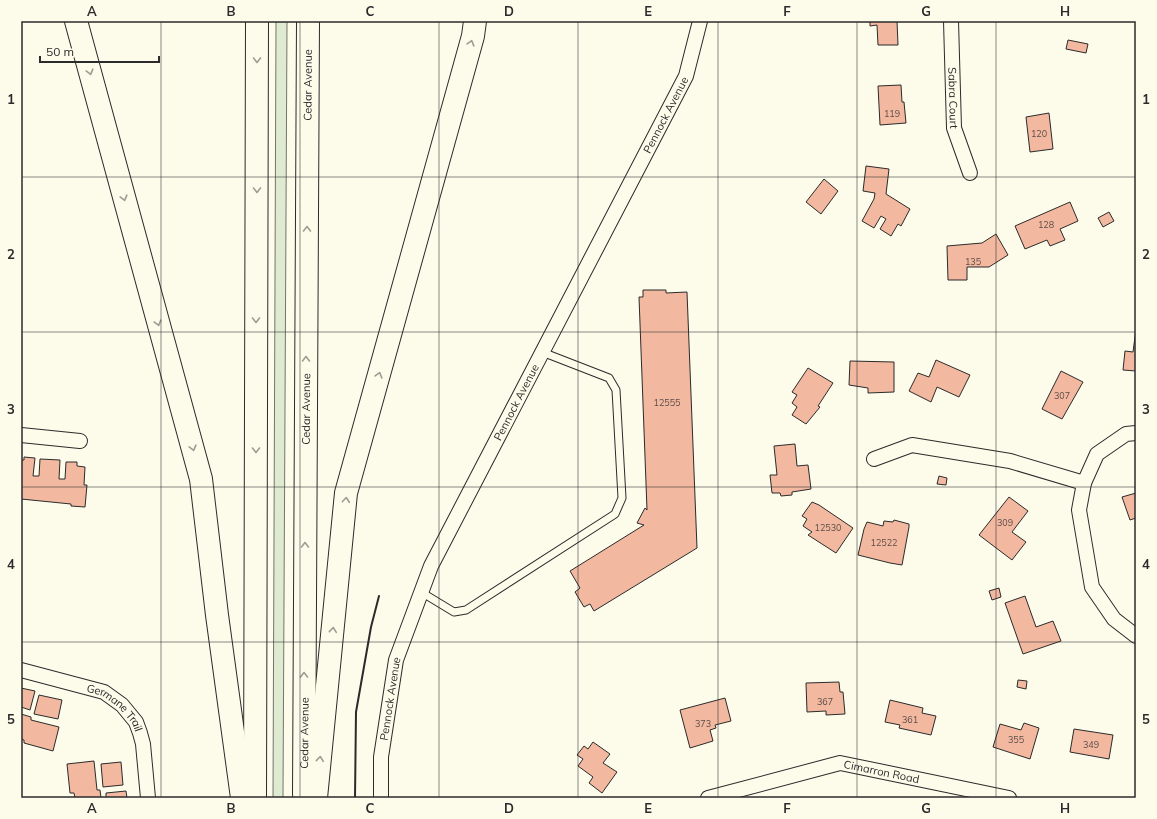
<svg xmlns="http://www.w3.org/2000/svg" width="1157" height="819" font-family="Mulish,sans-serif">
  <rect width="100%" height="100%" fill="#fdfbea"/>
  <path fill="#deebd1" stroke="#74746e" d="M276,21H287L283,798H273Z"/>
  <path fill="#f2b8a0" stroke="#2b2b2b" d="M870,21H897L898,45H878L877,25L870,26Z
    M1068,40L1088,44L1086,53L1066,49Z
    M901,85L902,102H904L906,123L880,125L878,86Z
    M1049,113L1053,149L1030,152L1026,117Z
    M866,166L889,169L886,194L910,209L901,226L898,224L891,236L880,229L886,219L881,216L874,228L862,221L874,199L875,193L863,191Z
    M824,179L838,191L821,214L806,202Z
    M1070,202L1078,221L1060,229L1065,240L1050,246L1047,240L1025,249L1015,226Z
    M1109,212L1114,221L1103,227L1098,218Z
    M996,234L1008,255L989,267H967V280H948L947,246L982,243Z
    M643,290H666V293L687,292L697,548L594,611L590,604L584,607L575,592L580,588L570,571L644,525L637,523L645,508L647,510L639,297H643Z
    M1136,329V371L1123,370L1125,351L1133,352Z
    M936,360L970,375L959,397L937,387L931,402L909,391L918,373L929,377Z
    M850,361L894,362V392L868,393V388L849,385Z
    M808,368L833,383L818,406L820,407L806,424L792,415L797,407L792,403L797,395L792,392Z
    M1061,371L1083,382L1062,419L1042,409Z
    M795,444L797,466L808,465L811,489L792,492V495L781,496L780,493H772L770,475H777L774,446Z
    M24,457L35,458L33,476H39L40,459L60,460L59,479H65L66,462H77V466L85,467L84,485H87L85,507L71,506V504L21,499V460H24Z
    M939,476L947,478L946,485L937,484Z
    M1136,493V518L1130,520L1122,497Z
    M1009,497L1028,511L1012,532L1026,542L1012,560L979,535Z
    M812,502L819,505L853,528L836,553L808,535L812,532L803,526L807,519L802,516Z
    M894,520L909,524V527L902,565L890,563L858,555L864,529L867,522L883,526L884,521L893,522Z
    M999,588L1001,597L992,600L989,591Z
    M1025,596L1036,627L1053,621L1061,641L1023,654L1005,603Z
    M1018,680L1027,681L1026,689L1017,687Z
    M839,682L840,692H843L845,714L826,715V711L807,712L806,683Z
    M21,688L35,691L30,710L21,707Z
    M39,695L62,700L58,719L34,714Z
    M725,698L731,721L715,725L716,728L710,730L713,741L690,748L680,710Z
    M890,700L923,708L922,713L936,716L931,735L899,728L900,725L885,722Z
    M21,714L31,717V720L59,727L53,751L24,743V740L21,739Z
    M1024,723L1039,728L1030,759L993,747L1000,724L1021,730Z
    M1074,729L1113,735L1109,759L1070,752Z
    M593,742L610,754L603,763L617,772L602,793L589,783L593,777L578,766L583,759L577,755L584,746L588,749Z
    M94,761L97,790H100L101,798H75L74,793H70L67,764Z
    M121,762L123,785L103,787L101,764Z
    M126,791L127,798H106V793Z"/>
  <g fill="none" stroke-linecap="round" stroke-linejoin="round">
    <g stroke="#2b2b2b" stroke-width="9">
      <path id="lane" d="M421,592L454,612L466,610L615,514L622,498L616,390L609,378L542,352"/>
    </g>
    <g stroke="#2b2b2b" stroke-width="16">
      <g id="street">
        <path id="s1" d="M951,21L954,128L970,173"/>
        <path d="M1136,433L1126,434L1097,454L1084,483L1079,510L1092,587L1114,619L1136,636"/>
        <path d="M21,435L80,441"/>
        <path d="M874,459L912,445L1010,461L1084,483"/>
        <path id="s2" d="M21,670L104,692L122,705L136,722L140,733L143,744L148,798"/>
        <path id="s3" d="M381,798V757L396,660L431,566L686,76L700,21"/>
        <path id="s4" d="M708,798L840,763L1009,798"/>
      </g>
    </g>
    <g stroke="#2b2b2b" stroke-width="24">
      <g id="highway">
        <path d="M76,21L201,479L217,615L242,798"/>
        <path id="s5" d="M304,794L308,21"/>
        <path d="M255,798L257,21"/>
        <path d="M316,798L346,493L473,36L475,21"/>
      </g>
    </g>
    <use href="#lane" stroke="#fdfbea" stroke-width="7"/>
    <use href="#street" stroke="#fdfbea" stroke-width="14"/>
    <use href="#highway" stroke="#fdfbea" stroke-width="22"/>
    <path stroke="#2b2b2b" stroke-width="2" d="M355,798L356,712L371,627L379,596"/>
  </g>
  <defs><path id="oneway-chevron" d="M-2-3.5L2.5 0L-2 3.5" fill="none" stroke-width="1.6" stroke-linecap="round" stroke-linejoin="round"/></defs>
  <g stroke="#9e9d94">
    <use href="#oneway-chevron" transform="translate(471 43) rotate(-74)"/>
    <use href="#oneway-chevron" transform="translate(257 60) rotate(90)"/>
    <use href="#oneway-chevron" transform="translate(90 72) rotate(75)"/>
    <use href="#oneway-chevron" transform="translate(257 190) rotate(90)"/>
    <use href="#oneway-chevron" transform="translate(124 198) rotate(75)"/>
    <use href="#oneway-chevron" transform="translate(307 229) rotate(-90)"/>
    <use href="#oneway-chevron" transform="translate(256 320) rotate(90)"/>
    <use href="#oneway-chevron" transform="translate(158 323) rotate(75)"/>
    <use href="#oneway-chevron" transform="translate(306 359) rotate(-90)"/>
    <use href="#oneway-chevron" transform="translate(379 375) rotate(-74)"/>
    <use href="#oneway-chevron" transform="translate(193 448) rotate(75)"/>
    <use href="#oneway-chevron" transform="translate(256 450) rotate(90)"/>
    <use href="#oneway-chevron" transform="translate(346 500) rotate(-85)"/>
    <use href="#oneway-chevron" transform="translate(305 545) rotate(-90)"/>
    <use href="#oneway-chevron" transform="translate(333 630) rotate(-84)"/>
    <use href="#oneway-chevron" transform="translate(304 675) rotate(-90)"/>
    <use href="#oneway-chevron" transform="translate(320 759) rotate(-84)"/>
  </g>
  <path fill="none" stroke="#2b2b2b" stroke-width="1" stroke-opacity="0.55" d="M161,21V798M300,21V798M439,21V798M578,21V798M718,21V798M857,21V798M996,21V798M21,177H1136M21,332H1136M21,487H1136M21,642H1136"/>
  <g text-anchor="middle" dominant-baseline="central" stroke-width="3" stroke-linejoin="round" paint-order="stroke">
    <g font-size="9" fill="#5d4e48">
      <text x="892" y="113">119</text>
      <text x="1039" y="133">120</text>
      <text x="1046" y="224">128</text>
      <text x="973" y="261">135</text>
      <text x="1062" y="395">307</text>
      <text x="667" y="402">12555</text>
      <text x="1005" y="522">309</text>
      <text x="828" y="527">12530</text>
      <text x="884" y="542">12522</text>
      <text x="825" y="701">367</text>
      <text x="910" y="719">361</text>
      <text x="703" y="723">373</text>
      <text x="1016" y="739">355</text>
      <text x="1091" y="744">349</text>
    </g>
    <g font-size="11" fill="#2b2b2b" stroke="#fdfbea">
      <text stroke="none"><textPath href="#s5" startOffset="709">Cedar Avenue</textPath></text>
      <text stroke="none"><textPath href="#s1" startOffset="77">Sabra Court</textPath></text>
      <text stroke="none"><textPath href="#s3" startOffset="748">Pennock Avenue</textPath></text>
      <text stroke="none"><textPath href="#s3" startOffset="424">Pennock Avenue</textPath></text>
      <text stroke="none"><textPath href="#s5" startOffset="385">Cedar Avenue</textPath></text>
      <text stroke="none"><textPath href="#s3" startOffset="100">Pennock Avenue</textPath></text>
      <text stroke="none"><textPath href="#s2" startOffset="104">Germane Trail</textPath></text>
      <text stroke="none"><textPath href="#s5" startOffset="61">Cedar Avenue</textPath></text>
      <text stroke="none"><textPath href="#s4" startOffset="179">Cimarron Road</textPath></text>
    </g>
  </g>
  <rect width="1157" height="819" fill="none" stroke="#fdfbea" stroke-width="44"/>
  <path d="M40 56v6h119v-6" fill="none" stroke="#2b2b2b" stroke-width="2"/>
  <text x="46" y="56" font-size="12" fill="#2b2b2b" stroke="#fdfbea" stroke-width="3" paint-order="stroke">50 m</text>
  <rect x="22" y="22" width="1113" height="775" fill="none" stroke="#2b2b2b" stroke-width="1.5"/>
  <g font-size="13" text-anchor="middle" font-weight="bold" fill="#2b2b2b">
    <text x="92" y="16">A</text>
    <text x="231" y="16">B</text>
    <text x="370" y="16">C</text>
    <text x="509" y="16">D</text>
    <text x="648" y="16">E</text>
    <text x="787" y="16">F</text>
    <text x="926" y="16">G</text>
    <text x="1065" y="16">H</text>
    <text x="11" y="104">1</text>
    <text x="1146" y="104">1</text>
    <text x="11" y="259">2</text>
    <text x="1146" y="259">2</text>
    <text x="11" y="414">3</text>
    <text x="1146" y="414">3</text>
    <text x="11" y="569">4</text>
    <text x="1146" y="569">4</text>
    <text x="11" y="724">5</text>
    <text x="1146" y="724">5</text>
    <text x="92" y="813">A</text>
    <text x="231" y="813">B</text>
    <text x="370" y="813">C</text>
    <text x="509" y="813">D</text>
    <text x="648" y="813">E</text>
    <text x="787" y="813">F</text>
    <text x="926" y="813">G</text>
    <text x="1065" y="813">H</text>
  </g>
</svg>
